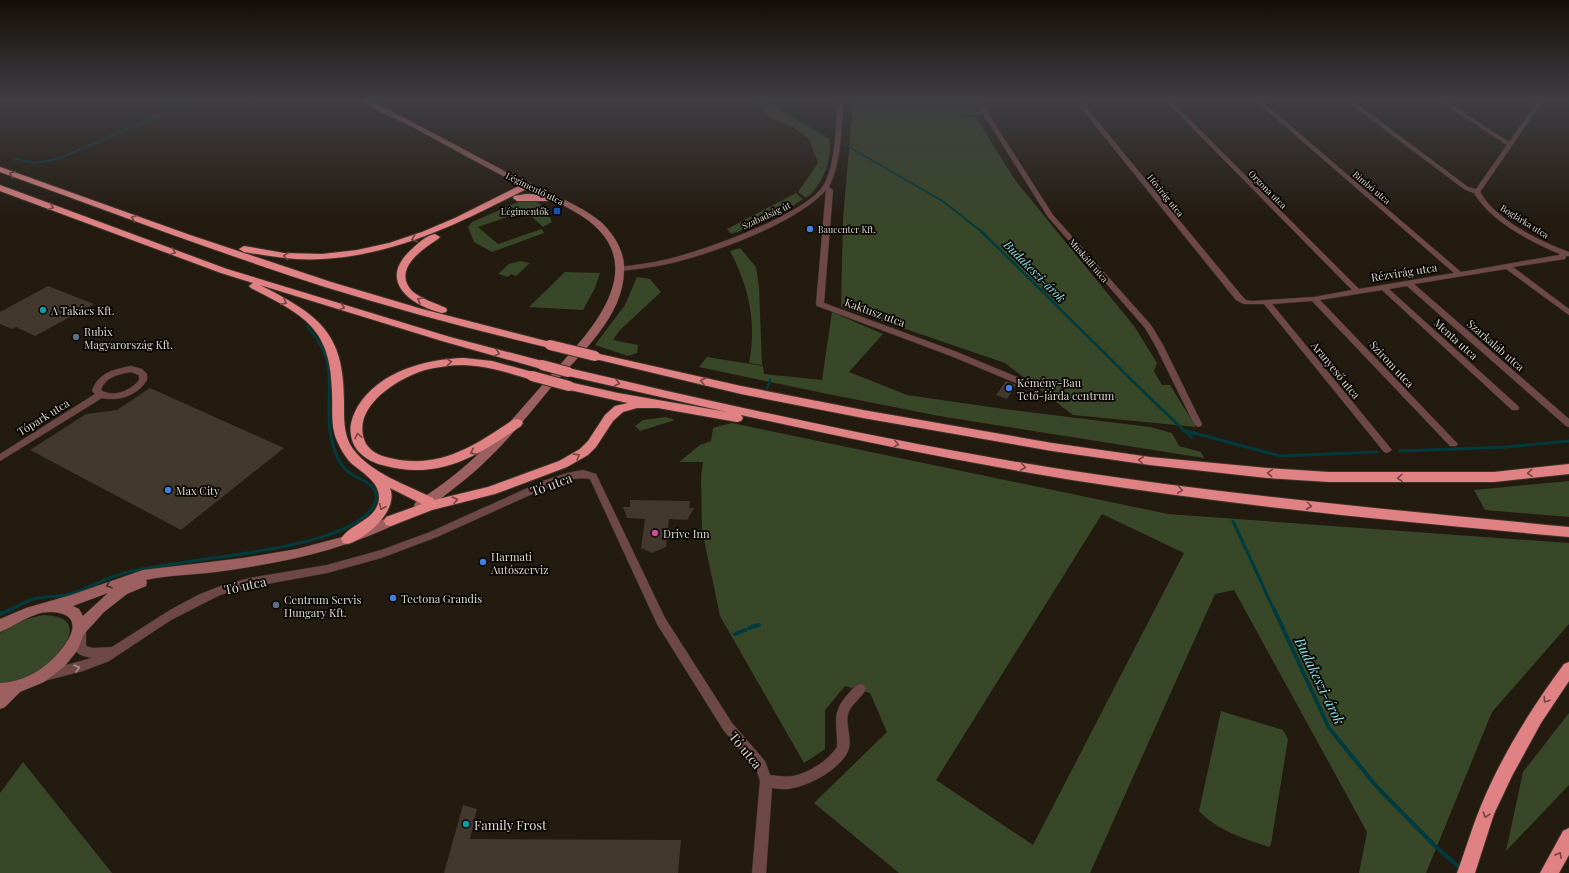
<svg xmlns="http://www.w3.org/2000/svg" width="1569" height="873" font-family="'Playfair Display',serif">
  <rect width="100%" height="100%" fill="#231a10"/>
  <path fill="#394729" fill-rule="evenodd" d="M745,99H762L829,139C833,158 822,187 806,198L798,192L818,163L809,139L793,127L772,119L754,102Z
    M864,99H971L981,115L946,116H975L1015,180L1134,326L1157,363L1154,371L1162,385H1170L1196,427L1073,415L1005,363L841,307L843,219L852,116L851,100Z
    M796,193L803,199L784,212H771L761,216L759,224L731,234L727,229Z
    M526,200C542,201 547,209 552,222L543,227L532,217L519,216L516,214L478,227L498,244L542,229L544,233L492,252L474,242L468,227L472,222L518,202Z
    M740,248L756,267L759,287L762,365L749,363C757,323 749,287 730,251Z
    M520,261L530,263L516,276L511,274L508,277L498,274L509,264Z
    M565,272L600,273L595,288L583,310L529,307Z
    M637,277L650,279L661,292L620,330L613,340L638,345L637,353L628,356L595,345L625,305Z
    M832,312L883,334L849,372L907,395L1004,409L1150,427L1172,433L1179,446L1201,452L1204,458L939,416L818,392L699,367L707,357L763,366L764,374L822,380Z
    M666,417L675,420L640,431L635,426L643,420Z
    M732,423L1168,514L1569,543V624L1492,712L1426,873H1359L1367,832L1234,590L1215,594L1090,873H899L814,803L887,732L870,693L845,686L825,710V749L804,763L720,616L702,530L701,477L703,462H679L700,445L711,441L713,428ZM1102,514L1184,553L1033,845L936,780Z
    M1569,481V517L1485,510L1474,490Z
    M44,615C93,617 61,656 38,671C27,678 13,683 0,683V633C13,623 27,618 44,615Z
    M1221,711L1283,730L1288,739L1271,844L1269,847C1243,838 1218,831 1199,811Z
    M1569,713V785L1506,851L1523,772Z
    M23,762L112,873H0V793Z"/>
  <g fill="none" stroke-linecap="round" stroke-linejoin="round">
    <path stroke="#003b3d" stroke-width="2" d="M764,99L826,136
      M844,144L944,202L982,232
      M14,160L17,159L34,163L58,159L196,99"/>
    <path stroke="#003b3d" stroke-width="2.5" d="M981,231L1152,400
      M307,326C329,352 330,366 329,400
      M767,388L770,380"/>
    <path stroke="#003b3d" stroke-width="3" d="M1151,399L1192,438
      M1183,430L1280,456L1377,452
      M1400,451L1506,447L1569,441
      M1233,521L1274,610
      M10,610C18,606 26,601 34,599C46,596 59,597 70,594C85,590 98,582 112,577C126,572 140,569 154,567C200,557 356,549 375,503C383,483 356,480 346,470C329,452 328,422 329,399"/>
    <path stroke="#003b3d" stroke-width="4" d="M1274,609L1329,728L1377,787L1436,847L1466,873
      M0,614L12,609
      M749,628L759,625
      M735,634L745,630"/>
  </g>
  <path fill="#42382d" d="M48,286L94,304L35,336L16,327L12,329L0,324V312Z
    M1006,381L1016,385L1007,399L996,395Z
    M150,388L284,448L181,530L30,450L86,414L117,410Z
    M630,500L690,501L689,508H694L687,520L669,519L666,547L652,553L641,548L645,519L627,518L623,507H630Z
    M463,805L477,809L470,839L681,840L678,873H444Z"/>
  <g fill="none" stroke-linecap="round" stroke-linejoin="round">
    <g stroke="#3d352b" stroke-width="1">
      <path id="minor" d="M838,99H844C841,128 842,160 829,187L833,190L824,303L957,352L1036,385L1037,387L1036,389H1030L951,356L817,306L816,304L826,190C797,223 714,253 672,263C655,267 637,269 620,271L616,269L620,267C636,265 652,263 668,259C703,251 804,215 823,186C836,166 836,123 838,99Z
        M974,99H979L1053,215L1151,325L1163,345L1202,424L1201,426L1198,427L1194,424L1155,345L1145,328L1048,217Z
        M1074,99H1079L1242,296L1246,300L1251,301L1314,297L1352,290L1164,99H1169L1359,289L1454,273L1254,99H1259L1461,272L1559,255L1560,254C1531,242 1490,221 1474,193L1464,189L1344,99H1350L1468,187L1476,189L1507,145L1437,99H1442L1509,142L1535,105L1526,99H1532L1537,102L1540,99H1544L1480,192C1496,220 1539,241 1569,252V256H1566L1565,259L1513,267L1569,309V315L1506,269L1414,284L1569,419V427L1566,426L1407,286L1389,289L1518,406L1519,408L1518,410H1512L1382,290L1320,300L1456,442L1458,444L1456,446H1450L1312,301L1272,304L1392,450L1387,453L1384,452L1264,304H1244L1236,300Z
        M131,366L142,369L147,374V380C138,395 119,402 102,398L0,461V454L95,394L92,391C98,373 114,369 131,366ZM131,372L139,375V380C131,391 112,398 101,390C105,377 119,374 131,372Z
        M583,470L596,474L665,618L732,723L765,761L770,775C778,776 785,777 793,776C808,773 828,761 837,747C838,724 830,714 848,694C852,689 855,686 860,684L864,685L866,689C862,697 853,703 849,711C844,723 852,736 849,748C844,767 811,785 793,788C786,790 779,789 772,788L766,873H752L760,781L756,768L724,731L657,624L590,479C576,476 563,482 550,486L437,537L381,558L327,573L250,587L220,595L171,620L109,661L83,671L44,681L40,680L38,676L40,672L44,671L92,658C88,657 82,656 79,654C72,649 73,635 76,629L80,627L84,629L86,632V646L93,648L112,647L170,610L198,595L223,585L250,578L327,565L381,550L430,532L543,481L567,473Z"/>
    </g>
    <g stroke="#3d352b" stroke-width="1">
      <path id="secondary" d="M360,99H367C421,126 474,155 527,183C552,195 579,204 601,222C614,234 625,252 624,270C624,316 581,353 553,385C522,423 492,460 453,489C443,497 432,506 420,510L416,508L414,505L416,502C480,463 517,413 566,358C601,320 644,264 589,221C569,206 546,198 524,187C485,167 446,145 407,124C394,118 370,108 360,99Z
        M398,513L402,515L404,518L402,521C343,551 281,563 216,572C193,575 169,575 146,580L147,582L146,586L127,594L104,612L84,634L77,651L64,667L44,682L20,692L5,707L0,709V683C16,682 29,677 42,668C61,655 95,614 51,612C34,611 15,626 0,632V619L26,608L71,595L143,570L243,558L297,549L346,536ZM108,593L83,616L79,609L73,606Z"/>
    </g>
    <g stroke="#3d352b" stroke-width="2">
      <path id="motorway" d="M0,167L190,235L331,282L422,309L554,343L555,345L550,348C474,330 399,310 325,287C216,252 108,211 0,172Z
        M527,182L530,183L531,185L530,187C464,221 398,255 322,259C296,261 270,256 244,252L239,249L244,246L284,253L322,254L357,250L389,243L422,232L455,218Z
        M0,185L227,269L450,337L546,362L548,365L546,368H538L442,341L260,285C318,315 344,331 344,401C344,417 343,435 353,449C372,474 405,484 433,498L434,500L488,487L559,461L580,449L588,441L605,415L615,406L628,403L565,389L563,386L565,383L569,382L618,393L727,412L564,375L562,372L564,369L568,368C735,407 903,445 1073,471C1237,496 1403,511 1569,527V537C1403,522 1237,506 1072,480C961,462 851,439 741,415L743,418L741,421L737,422L658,408H637L623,412L613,421L596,447L588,455L567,467L495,494L432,510L391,526L386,525L384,521L386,517L422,504L390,488C399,510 367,538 348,544L343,543L341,539C349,524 378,520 379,498C380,481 359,471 349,461C345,456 341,450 338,443C330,427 333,409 332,392C331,327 303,315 251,288L249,286L253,283L221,273L0,191Z
        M526,194L554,195L558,198L554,201H517L513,198L514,196Z
        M435,234L440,237L438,239C422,249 392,270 412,291C421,299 435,303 446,308L447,310L446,312L442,313C409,305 377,280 412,249C418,243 426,236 435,234Z
        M595,353L741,386L863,410L1052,443L1150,457L1267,468L1329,472H1494L1569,464V474L1494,482H1329L1267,478L1150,465L1052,451L863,418L741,394L591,358L590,356L591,354Z
        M464,358L492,361L536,373L538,376L536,379L532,380C509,373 488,366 464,365C451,365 437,367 425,370C398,378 353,406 364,439C367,450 379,456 390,458C439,470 474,446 513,420L517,419L521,420L523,423L521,426C476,457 438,481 382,465C367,461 353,451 351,435C349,425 353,415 358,406C380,371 426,359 464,358Z
        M1569,662V681L1541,723L1512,776L1494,814L1475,873H1457C1466,849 1473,824 1483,801C1504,752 1532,707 1564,664Z
        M1569,828V855L1559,873H1540L1563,831Z"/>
    </g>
    <use href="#minor" fill="#6d4847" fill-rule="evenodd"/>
    <use href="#secondary" fill="#9b605f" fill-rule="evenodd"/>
    <use href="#motorway" fill="#e08283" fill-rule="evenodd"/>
    <g stroke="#3d352b" stroke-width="12" stroke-linecap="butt">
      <path id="motorway-bridge" d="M550,345L595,356
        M542,365L568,372
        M532,376L569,386"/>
    </g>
    <use href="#motorway-bridge" stroke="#e08283" stroke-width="10"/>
  </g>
  <defs><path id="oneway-chevron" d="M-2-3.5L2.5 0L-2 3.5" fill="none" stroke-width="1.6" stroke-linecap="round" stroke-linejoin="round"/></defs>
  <g stroke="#744443">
    <use href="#oneway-chevron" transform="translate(12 174) rotate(-160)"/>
    <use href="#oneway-chevron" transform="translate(51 207) rotate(20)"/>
    <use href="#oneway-chevron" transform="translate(134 218) rotate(-160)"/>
    <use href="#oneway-chevron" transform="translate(414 239) rotate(160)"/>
    <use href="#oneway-chevron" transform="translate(173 252) rotate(20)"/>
    <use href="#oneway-chevron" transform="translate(286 256) rotate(-174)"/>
    <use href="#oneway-chevron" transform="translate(420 300) rotate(-151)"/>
    <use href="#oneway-chevron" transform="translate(284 302) rotate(27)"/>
    <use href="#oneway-chevron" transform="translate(342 307) rotate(17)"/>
    <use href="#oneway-chevron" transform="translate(497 353) rotate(15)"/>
    <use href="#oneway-chevron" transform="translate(449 362) rotate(-5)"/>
    <use href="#oneway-chevron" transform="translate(703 381) rotate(-167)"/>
    <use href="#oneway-chevron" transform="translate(617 383) rotate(14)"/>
    <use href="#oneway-chevron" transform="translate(358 436) rotate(-102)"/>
    <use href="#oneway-chevron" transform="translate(896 444) rotate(10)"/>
    <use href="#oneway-chevron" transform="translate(473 452) rotate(154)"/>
    <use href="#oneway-chevron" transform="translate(577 456) rotate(-32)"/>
    <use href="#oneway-chevron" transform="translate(1141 460) rotate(-172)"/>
    <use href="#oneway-chevron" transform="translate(1023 467) rotate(10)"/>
    <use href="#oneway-chevron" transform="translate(1270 473) rotate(-176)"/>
    <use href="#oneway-chevron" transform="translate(1530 473) rotate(175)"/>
    <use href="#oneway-chevron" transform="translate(1400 478) rotate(179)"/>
    <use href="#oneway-chevron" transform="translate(1180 490) rotate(7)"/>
    <use href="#oneway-chevron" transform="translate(455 500) rotate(-13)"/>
    <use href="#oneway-chevron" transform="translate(1309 506) rotate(7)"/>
    <use href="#oneway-chevron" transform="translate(382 507) rotate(114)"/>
    <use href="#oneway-chevron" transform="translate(1546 700) rotate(124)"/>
    <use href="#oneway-chevron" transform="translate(1486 815) rotate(108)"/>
    <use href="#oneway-chevron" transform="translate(1559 855) rotate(-61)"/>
  </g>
  <use stroke="#432a28" href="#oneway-chevron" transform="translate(109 585) rotate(161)"/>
  <use stroke="#a6908c" href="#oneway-chevron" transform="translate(77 668) rotate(-16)"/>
  <linearGradient id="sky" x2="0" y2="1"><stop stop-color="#130e09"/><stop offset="0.45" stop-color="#3f3e42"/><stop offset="1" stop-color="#3f3e42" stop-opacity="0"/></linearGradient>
  <rect width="1569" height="221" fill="url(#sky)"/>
  <rect fill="#1a4fb4" stroke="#090603" stroke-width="1.5" x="553" y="207" width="8" height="8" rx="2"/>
  <g fill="#3f7fe0" stroke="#090603" stroke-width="1.5">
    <circle cx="810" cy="229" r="4"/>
    <circle cx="1009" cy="388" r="4"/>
    <circle cx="168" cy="490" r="4"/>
    <circle cx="483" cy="562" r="4"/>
    <circle cx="393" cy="598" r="4"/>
  </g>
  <g fill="#0f9aa8" stroke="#090603" stroke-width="1.5">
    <circle cx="43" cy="310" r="4"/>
    <circle cx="466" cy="824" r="4"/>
  </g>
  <g fill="#5c6f8a" stroke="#090603" stroke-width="1.5">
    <circle cx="76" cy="337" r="4"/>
    <circle cx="276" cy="605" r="4"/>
  </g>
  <circle fill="#d1479c" stroke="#090603" stroke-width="1.5" cx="655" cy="533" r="4"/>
  <g text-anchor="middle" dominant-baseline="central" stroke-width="3.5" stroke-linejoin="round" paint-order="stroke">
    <g font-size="9" fill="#dfd9d2" stroke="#090603">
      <text transform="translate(1372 187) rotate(40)">Bimbó utca</text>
      <text transform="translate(535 188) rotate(26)">Légimentő utca</text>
      <text transform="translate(1268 189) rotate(45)">Orgona utca</text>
      <text transform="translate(1166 195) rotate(51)">Hóvirág utca</text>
      <text transform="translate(766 215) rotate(-25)">Szabadság út</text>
      <text transform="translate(1525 221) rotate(32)">Boglárka utca</text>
      <text transform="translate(1089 260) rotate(49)">Muskátli utca</text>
    </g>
    <g font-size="9" fill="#dfd9d2" stroke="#090603" text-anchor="end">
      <text x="549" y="211">Légimentők</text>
      <text x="818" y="229" text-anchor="start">Baucenter Kft.</text>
    </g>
    <g font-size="11" fill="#dfd9d2" stroke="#090603">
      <text transform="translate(1404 272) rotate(-9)">Rézvirág utca</text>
      <text transform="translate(875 312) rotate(20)">Kaktusz utca</text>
      <text transform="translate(1456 339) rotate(42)">Menta utca</text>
      <text transform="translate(1496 345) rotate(41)">Szarkaláb utca</text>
      <text transform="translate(1392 364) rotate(47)">Szirom utca</text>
      <text transform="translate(1336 370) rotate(51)">Aranyeső utca</text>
      <text transform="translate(43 417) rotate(-32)">Tópark utca</text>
    </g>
    <g font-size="11" fill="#dfd9d2" stroke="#090603" text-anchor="start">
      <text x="51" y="310">A Takács Kft.</text>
      <text x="84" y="331">Rubix<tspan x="84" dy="13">Magyarország Kft.</tspan></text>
      <text x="1017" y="382">Kémény-Bau<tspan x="1017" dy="13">Tető-járda centrum</tspan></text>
      <text x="176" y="490">Max City</text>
      <text x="663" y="533">Drive Inn</text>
      <text x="491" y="556">Harmati<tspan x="491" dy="13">Autószerviz</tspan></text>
      <text x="401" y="598">Tectona Grandis</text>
      <text x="284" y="599">Centrum Servis<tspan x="284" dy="13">Hungary Kft.</tspan></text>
    </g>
    <g font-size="12" font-style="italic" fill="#8ce4e7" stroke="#090603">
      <text transform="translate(1035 271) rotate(45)">Budakeszi-árok</text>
    </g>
    <g font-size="13" fill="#dfd9d2" stroke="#090603">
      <text transform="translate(551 484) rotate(-20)">Tó utca</text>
      <text transform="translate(245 585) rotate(-12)">Tó utca</text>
      <text transform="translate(746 750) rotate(51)">Tó utca</text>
    </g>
    <g font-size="13" fill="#dfd9d2" stroke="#090603" text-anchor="start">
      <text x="474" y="824">Family Frost</text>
    </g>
    <g font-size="14" font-style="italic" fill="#8ce4e7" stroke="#090603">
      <text transform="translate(1320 681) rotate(64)">Budakeszi-árok</text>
    </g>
  </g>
</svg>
